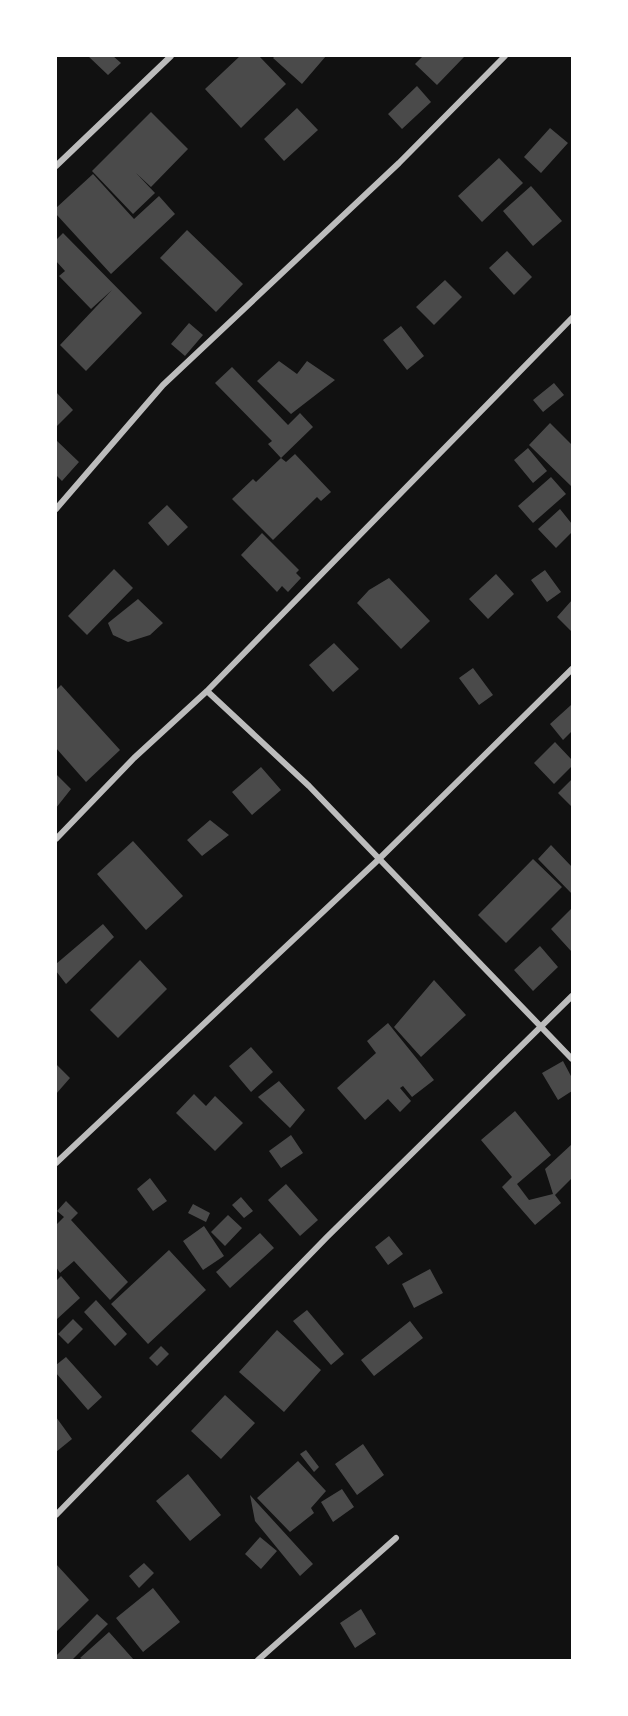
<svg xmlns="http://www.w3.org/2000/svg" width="628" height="1716" font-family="'Fira Sans Condensed',sans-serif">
  <rect width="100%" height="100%" fill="#111"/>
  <path fill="#4a4a4a" d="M88,56H113L121,63L108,75Z
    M240,56H259L286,84L241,128L205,89Z
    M275,56H326L302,84L273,58Z
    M423,56H463L464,57L437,85L415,64Z
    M417,86L431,102L402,129L388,114Z
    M297,108L318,130L284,161L264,139Z
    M151,112L188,149L151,187L136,173L155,193L133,214L92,171Z
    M550,128L568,143L541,173L524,157Z
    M499,158L523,183L482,222L458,196Z
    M93,174L134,219L159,196L175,214L111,274L56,214V208Z
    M531,186L562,221L533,246L503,211Z
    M187,230L243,284L216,312L160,258Z
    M63,233L142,313L86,371L60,345L112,290L91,309L59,276L65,271L56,261V240Z
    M507,251L532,277L514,295L489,268Z
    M445,280L462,297L434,325L416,307Z
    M189,323L203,335L185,356L171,344Z
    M401,326L424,356L407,370L383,340Z
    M279,361L297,374L307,361L335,380L291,414L257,381Z
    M232,367L288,425L300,413L313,427L281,458L268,444L272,441L215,383Z
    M554,383L564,395L543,412L533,400Z
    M56,392L73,410L56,427Z
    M550,423L572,445L571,486L529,445Z
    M56,440L79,462L62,481L56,475Z
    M528,448L547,471L533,483L514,460Z
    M295,454L331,492L321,501L317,497L273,540L232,499L253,479L256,482L281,458L286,462Z
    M551,477L566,494L533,523L518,506Z
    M167,505L188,527L168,546L148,523Z
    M560,509L572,524V532L556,548L538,529Z
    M262,533L299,570L296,573L301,578L288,592L282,586L277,592L241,555Z
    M114,569L133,588L87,635L68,616Z
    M545,570L561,592L547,602L531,580Z
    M496,574L514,594L488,619L469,599Z
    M389,578L430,621L401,649L357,603L369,590Z
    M138,599L163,623L150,635L128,642L113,635L108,623Z
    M572,600V632L557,617Z
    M334,643L359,669L333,692L309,665Z
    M473,668L493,695L479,705L459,678Z
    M61,685L120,750L86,782L56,748V690Z
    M571,705L572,731L563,740L550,724Z
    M555,742L572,760V766L554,784L534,763Z
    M261,767L281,790L252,815L232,792Z
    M56,774L71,789L56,808Z
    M572,779V807L558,793Z
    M210,820L229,835L202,856L187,840Z
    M133,841L183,896L146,930L97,874Z
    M551,845L572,867V894L538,859Z
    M533,859L562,887L506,943L478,915Z
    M572,908V949L571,951L551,929Z
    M103,924L114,937L66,984L56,971V964Z
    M540,946L558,967L533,991L514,970Z
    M140,960L167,989L118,1038L90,1010Z
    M434,980L466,1015L421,1057L394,1027Z
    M388,1023L434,1080L412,1097L403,1086L400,1088L411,1101L400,1112L388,1099L365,1120L337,1088L376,1053L367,1041Z
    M251,1047L273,1072L251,1092L229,1066Z
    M563,1061L572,1078V1091L558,1100L542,1073Z
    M56,1064L70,1078L56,1094Z
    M279,1081L305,1110L290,1128L258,1097Z
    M194,1094L206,1106L215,1096L243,1123L215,1151L176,1113Z
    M515,1111L551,1155L517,1184L529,1200L553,1194L545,1169L572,1144V1178L555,1195L561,1203L535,1225L502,1187L512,1177L481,1140Z
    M291,1135L303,1153L281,1168L269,1151Z
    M150,1178L167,1201L153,1211L137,1189Z
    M286,1184L318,1220L300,1236L268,1200Z
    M241,1197L253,1211L244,1218L232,1205Z
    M66,1201L78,1213L71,1220L128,1282L110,1300L74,1261L60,1273L56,1267V1225L64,1217L57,1211Z
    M193,1204L210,1213L206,1222L188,1213Z
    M228,1215L242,1228L225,1246L211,1232Z
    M204,1226L224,1256L203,1270L183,1241Z
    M260,1233L274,1248L230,1288L216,1272Z
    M389,1236L403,1254L388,1265L375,1247Z
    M169,1250L206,1290L148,1344L111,1304Z
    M430,1269L443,1293L414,1308L402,1284Z
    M61,1276L80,1298L56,1320V1281Z
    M96,1300L127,1334L115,1346L84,1312Z
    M307,1310L344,1354L331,1365L293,1321Z
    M73,1319L83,1329L68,1344L58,1334Z
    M410,1321L423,1338L374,1376L361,1360Z
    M277,1330L321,1370L284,1412L239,1372Z
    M161,1346L169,1354L157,1366L149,1358Z
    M66,1357L102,1397L88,1410L56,1373V1365Z
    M225,1395L255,1423L221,1459L191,1431Z
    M56,1417L72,1439L56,1452Z
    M363,1444L384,1475L357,1495L335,1464Z
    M306,1450L319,1467L314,1472L300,1454Z
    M298,1461L326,1491L311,1508L314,1513L290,1532L257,1498Z
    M188,1474L221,1515L190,1541L156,1501Z
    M342,1489L354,1507L333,1522L321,1502Z
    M250,1495L313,1564L300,1576L255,1521Z
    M260,1537L277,1551L261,1569L245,1554Z
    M144,1563L154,1573L139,1588L129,1576Z
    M56,1564L89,1600L56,1632Z
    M153,1588L180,1622L143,1652L116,1618Z
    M361,1609L376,1634L355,1648L340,1623Z
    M97,1614L108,1624L72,1660H56V1656Z
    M109,1632L134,1660H83L80,1658Z"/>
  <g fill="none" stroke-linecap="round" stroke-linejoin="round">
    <path stroke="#bcbcbc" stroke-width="6" d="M56,166L171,56
      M56,509L163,385L399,163L505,56
      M207,691L309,786L572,1059
      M56,839L134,758L207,691L572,318
      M56,1163L378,860L572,669
      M56,1515L327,1237L572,996
      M258,1660L396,1538"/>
  </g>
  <rect width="628" height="1716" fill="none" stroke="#ffffff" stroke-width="114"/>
</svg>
